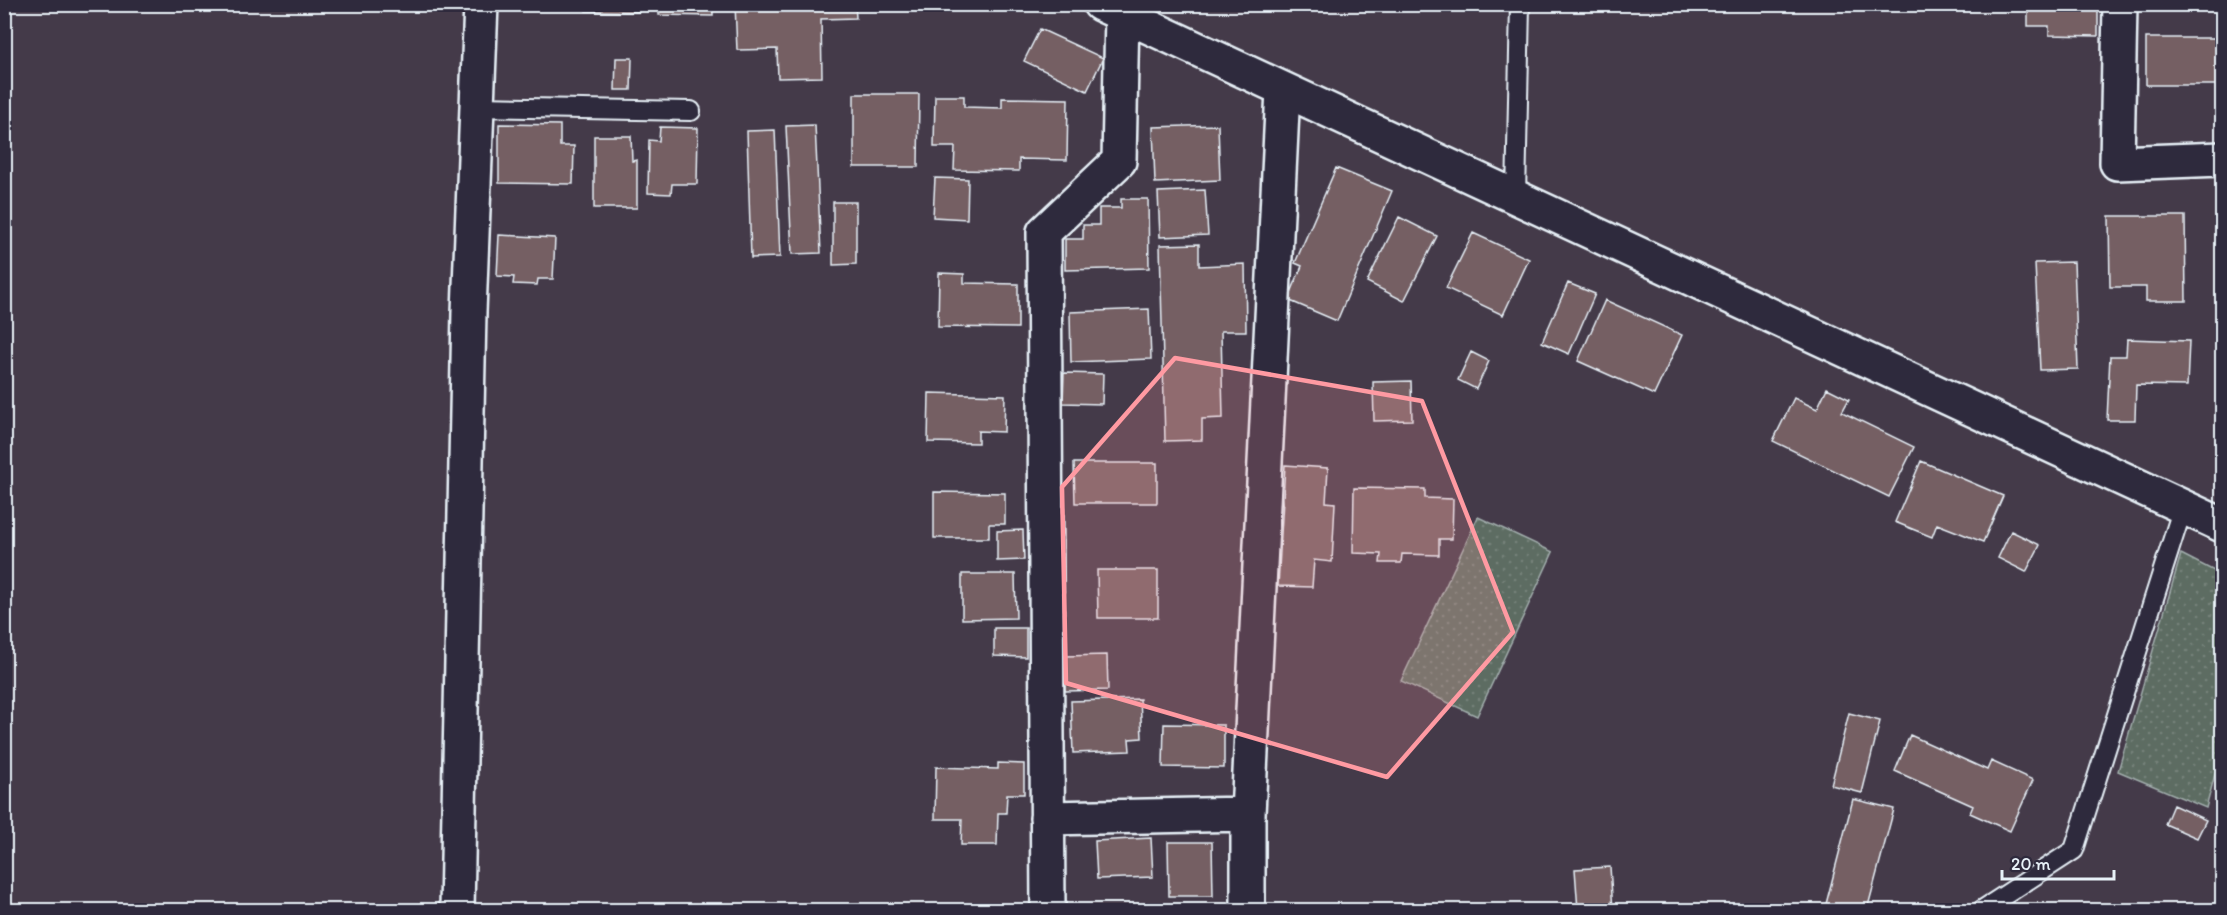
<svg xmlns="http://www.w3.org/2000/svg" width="2227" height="915" font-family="Itim,sans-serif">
  <defs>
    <pattern id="garden-dots" width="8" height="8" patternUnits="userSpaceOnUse" patternTransform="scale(1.5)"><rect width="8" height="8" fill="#5d6c62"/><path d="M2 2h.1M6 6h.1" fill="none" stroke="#748179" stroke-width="1.8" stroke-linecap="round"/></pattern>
  </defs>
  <rect width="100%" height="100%" fill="#443a49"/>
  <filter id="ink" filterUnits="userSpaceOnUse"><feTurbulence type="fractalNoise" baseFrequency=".0167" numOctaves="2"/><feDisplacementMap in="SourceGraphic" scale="12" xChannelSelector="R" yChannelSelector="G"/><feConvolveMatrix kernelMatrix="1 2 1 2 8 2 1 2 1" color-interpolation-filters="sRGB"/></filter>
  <g filter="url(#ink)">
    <path fill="url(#garden-dots)" stroke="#a2aead" stroke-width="1.5" d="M1478,517L1553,552L1477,716L1401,681Z
      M2181,554L2222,575V748L2206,808L2118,771Z"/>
    <path fill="#755f64" stroke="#e8f1f8" stroke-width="1.5" d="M586,4H639V12L586,11Z
      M659,4H713V16L659,15Z
      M735,4H855L856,18L821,19L822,77L778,78L777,49L737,50Z
      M2028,4H2098V36L2049,35V26H2028Z
      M1040,29L1103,58L1087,91L1024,61Z
      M2146,38H2219V85H2146Z
      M616,58H632L631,90H615Z
      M854,94H919L918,167H854Z
      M935,96H964V107L1002,108V98L1068,99L1067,160L1019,159V171L954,170L955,147H934Z
      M499,124L560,125V146H574L573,184L499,183Z
      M815,125L821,253L792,254L786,126Z
      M1218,125L1220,180L1155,183L1153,127Z
      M660,127L698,128L697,184H672L671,194L648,193L649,140L659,141Z
      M775,130L780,257L751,258L747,131Z
      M594,136H631L632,161L637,160V208H594Z
      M1336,168L1392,191L1337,321L1288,300L1302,266L1295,263Z
      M935,178L968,179L967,219L933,217Z
      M1205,190L1208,235L1160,237L1158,192Z
      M1121,199H1148L1149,268L1065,270V239H1083V225H1099V208H1121Z
      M833,202H856V264L833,265Z
      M2109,216H2185L2186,301H2146V287H2110Z
      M1399,217L1437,236L1404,301L1367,282Z
      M1473,233L1529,259L1503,315L1446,288Z
      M499,235L555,238L553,279H538L537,285L513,284L514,277L497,276Z
      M1199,244V266L1245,264L1246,331H1221L1223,418L1202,419V440L1165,441L1160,245Z
      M2074,262L2078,369L2040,370L2035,263Z
      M939,273L964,274V283L1018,284V328L938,327Z
      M1568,283L1595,294L1569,354L1542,342Z
      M1605,300L1682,335L1654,395L1578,361Z
      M1149,309L1151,359L1071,362L1070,312Z
      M2127,339L2189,341L2187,386L2136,385L2135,420H2107L2110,356H2126Z
      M2220,345H2222V389H2219Z
      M1471,352L1489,361L1476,389L1458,380Z
      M1064,373L1103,374L1102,404L1063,403Z
      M1411,381L1412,420L1374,421L1373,382Z
      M1827,388L1849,399L1842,412L1914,447L1889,497L1773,441L1794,398L1817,409Z
      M929,393L1005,395L1004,432L978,431V443L928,442Z
      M2221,401H2222V450L2218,449Z
      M1921,461L2003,496L1983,542L1937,524L1932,537L1895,522Z
      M1074,463H1157V503H1075Z
      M1285,465L1328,468L1326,502L1335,503L1332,562L1314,560L1312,587L1278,586Z
      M1354,488L1425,489V498L1453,499L1452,539H1439V555L1402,554L1401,563H1380L1381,554L1353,553Z
      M934,492L1005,493V524H989V538H934Z
      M1023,530L1024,560L997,561V531Z
      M2011,531L2040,545L2026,572L1998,558Z
      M1097,570H1158V618H1098Z
      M962,574H1015L1016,618L962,619Z
      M994,628H1026V657L994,656Z
      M1107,655L1108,690L1065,691L1064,656Z
      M1140,699L1142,738L1129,739L1130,751L1073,753L1071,701Z
      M1849,713L1880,721L1862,793L1831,785Z
      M1164,724L1224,725V768L1163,767Z
      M1910,735L1987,770L1991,761L2033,780L2010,831L1970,813L1973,806L1895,771Z
      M998,763L1024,764V794H1007L1006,813H998L997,845H961L962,819H935L936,767L998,769Z
      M1853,799L1894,809L1867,910H1834L1825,908Z
      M2173,805L2206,820L2197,838L2165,824Z
      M1151,838L1153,877L1097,879L1095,841Z
      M1168,842H1212L1213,896H1169Z
      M1610,867L1613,910H1578L1575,869Z"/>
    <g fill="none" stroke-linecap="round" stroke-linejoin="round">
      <g stroke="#e8f1f8" stroke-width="22">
        <path id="service" d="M477,107L691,111
          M1516,197L1520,4
          M1982,910L2074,850L2183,507"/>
      </g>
      <g stroke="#e8f1f8" stroke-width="38">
        <path id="minor" d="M2120,4L2117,163L2222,159
          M1047,818L1248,814
          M457,910L469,312L481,4
          M1048,910L1044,232L1119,161L1122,14
          M1248,910V814L1283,90"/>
      </g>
      <g stroke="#e8f1f8" stroke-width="38">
        <path id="tertiary" d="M1100,4L2222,525"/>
      </g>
      <use href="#service" stroke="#2f2a3d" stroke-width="18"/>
      <use href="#minor" stroke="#2f2a3d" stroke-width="33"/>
      <use href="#tertiary" stroke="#2f2a3d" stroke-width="33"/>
    </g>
  </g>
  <path fill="#ff9aa2" fill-opacity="0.2" stroke="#ff9aa2" stroke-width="4.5" stroke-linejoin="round" d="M1175,358L1422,401L1513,632L1387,777L1066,683L1062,487Z"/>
  <rect width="2227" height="915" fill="none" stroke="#2f2a3d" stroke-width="24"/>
  <rect x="12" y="12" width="2203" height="891" fill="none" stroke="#e8f1f8" stroke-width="2" filter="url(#ink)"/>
  <path d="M2002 870v9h112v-9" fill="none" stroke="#e8f1f8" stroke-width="3"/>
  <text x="2011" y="870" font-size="18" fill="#e8f1f8" stroke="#2f2a3d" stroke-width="4.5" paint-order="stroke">20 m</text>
</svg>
